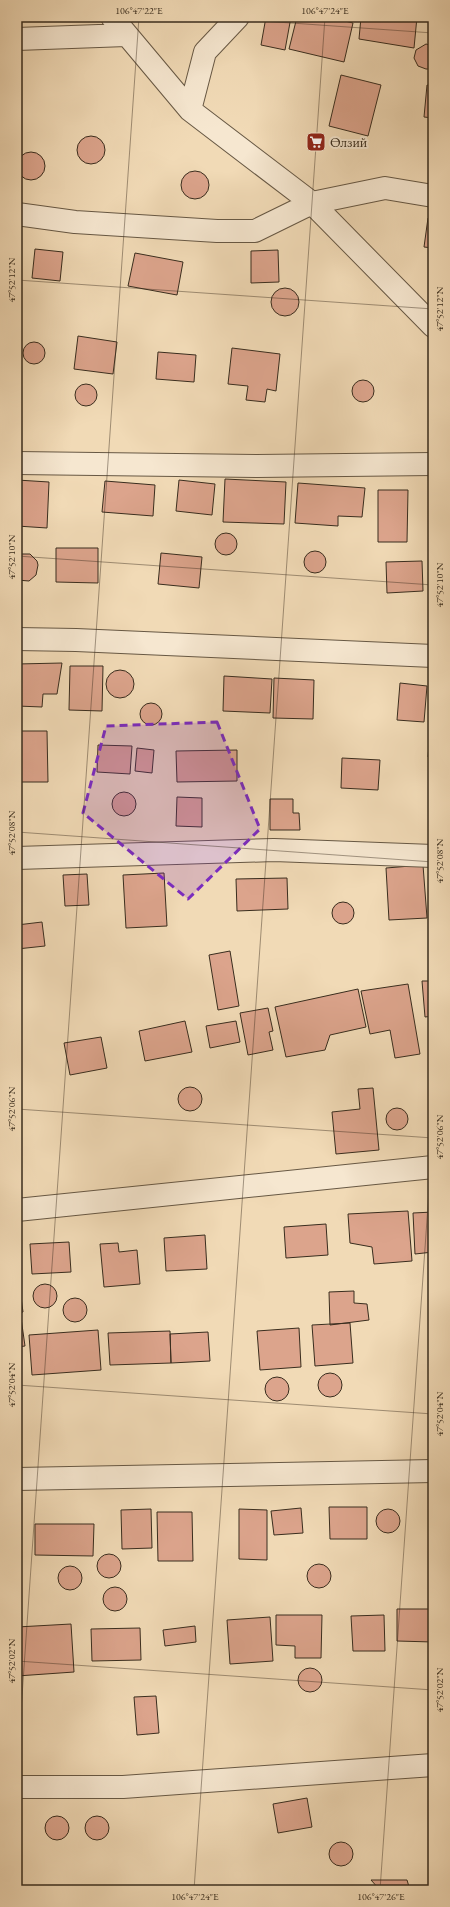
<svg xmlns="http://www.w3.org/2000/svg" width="450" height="1907" font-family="'EB Garamond',serif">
  <rect width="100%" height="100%" fill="#f1dab6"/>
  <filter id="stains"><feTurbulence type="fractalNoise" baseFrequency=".005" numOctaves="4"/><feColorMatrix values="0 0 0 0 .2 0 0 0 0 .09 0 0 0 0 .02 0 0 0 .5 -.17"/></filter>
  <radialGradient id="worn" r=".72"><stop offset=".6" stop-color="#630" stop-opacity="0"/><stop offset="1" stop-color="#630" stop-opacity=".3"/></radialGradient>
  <path fill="#dca48c" stroke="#392d1e" d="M266,17H291L285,50L261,45Z
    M297,17H329L353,23L344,62L289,49Z
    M361,17H417L414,48L359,39Z
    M426,44L433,46V68L430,69H426L418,66L414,58L416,50Z
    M341,75L381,85L368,136L329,126Z
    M427,85L433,86V118L424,117Z
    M77 150a14 14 0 1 1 28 0a14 14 0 1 1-28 0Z
    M17 166a14 14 0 1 1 28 0a14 14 0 1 1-28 0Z
    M181 185a14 14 0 1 1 28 0a14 14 0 1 1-28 0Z
    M428,218L433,219V248L424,247Z
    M35,249L63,252L60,281L32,278Z
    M278,250L279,282L251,283V251Z
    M135,253L183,262L177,295L128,286Z
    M271 302a14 14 0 1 1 28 0a14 14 0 1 1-28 0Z
    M78,336L117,342L113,374L74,369Z
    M23 353a11 11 0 1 1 22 0a11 11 0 1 1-22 0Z
    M232,348L280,354L276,391L267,389L265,402L246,400L248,386L228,384Z
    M158,352L196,355L194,382L156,379Z
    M352 391a11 11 0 1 1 22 0a11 11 0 1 1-22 0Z
    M75 395a11 11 0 1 1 22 0a11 11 0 1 1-22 0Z
    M225,479L286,482L284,524L223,522Z
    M17,480L49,482L47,528L17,526Z
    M179,480L215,484L212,515L176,511Z
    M105,481L155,485L153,516L102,512Z
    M298,483L365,488L362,517L338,516V526L295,523Z
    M378,490H408L407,542H378Z
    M215 544a11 11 0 1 1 22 0a11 11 0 1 1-22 0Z
    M56,548H98V583L56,582Z
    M304 562a11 11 0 1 1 22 0a11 11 0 1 1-22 0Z
    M161,553L202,557L199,588L158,584Z
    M21,554H30L37,561L38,565L36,575L29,581L17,580V555Z
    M422,561L423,591L387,593L386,562Z
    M62,663L57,694H43L42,707L17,706V664Z
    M70,666H103L102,711L69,710Z
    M106 684a14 14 0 1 1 28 0a14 14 0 1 1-28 0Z
    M224,676L272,679L270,713L223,711Z
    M274,678L314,680L313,719L273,718Z
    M400,683L427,686L424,722L397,720Z
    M140 714a11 11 0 1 1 22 0a11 11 0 1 1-22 0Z
    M431,722H433V758L428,757Z
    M17,731H47L48,782H17Z
    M98,745L132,746L130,774L97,772Z
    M137,748L154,750L152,773L135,771Z
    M237,750V781L177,782L176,751Z
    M342,758L380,760L378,790L341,788Z
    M112 804a12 12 0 1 1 24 0a12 12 0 1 1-24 0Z
    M17,795H21L20,809H17Z
    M177,797L202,798V827L176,826Z
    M270,799H293V813H299L300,830H270Z
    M423,865L427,918L389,920L386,868Z
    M164,873L167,926L126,928L123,875Z
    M87,874L89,905L65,906L63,875Z
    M287,878L288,909L237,911L236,879Z
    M332 913a11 11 0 1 1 22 0a11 11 0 1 1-22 0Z
    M42,922L45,946L17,949V925Z
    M230,951L239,1006L218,1010L209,955Z
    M422,981H433V1016L425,1017Z
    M408,984L420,1054L395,1058L390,1030L370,1034L361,991Z
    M358,989L366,1027L330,1035L325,1050L286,1057L275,1007Z
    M268,1008L273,1031L269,1032L273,1050L248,1055L240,1013Z
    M185,1021L192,1052L145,1061L139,1031Z
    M236,1021L240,1042L210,1048L206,1026Z
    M101,1037L107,1068L70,1075L64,1043Z
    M178 1099a12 12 0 1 1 24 0a12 12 0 1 1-24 0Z
    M373,1088L379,1150L336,1154L332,1112L360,1109L358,1089Z
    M386 1119a11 11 0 1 1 22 0a11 11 0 1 1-22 0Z
    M408,1211L412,1261L374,1264L372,1247L350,1243L348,1214Z
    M433,1212V1252L415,1254L413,1213Z
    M326,1224L328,1255L286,1258L284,1227Z
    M205,1235L207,1269L166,1271L164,1238Z
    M69,1242L71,1272L32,1274L30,1244Z
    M118,1243L119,1252L137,1250L140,1284L104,1287L100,1244Z
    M17,1283H19L23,1312L17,1313Z
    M33 1296a12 12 0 1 1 24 0a12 12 0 1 1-24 0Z
    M354,1291V1303L367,1304L369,1320L330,1325L329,1292Z
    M63 1310a12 12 0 1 1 24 0a12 12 0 1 1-24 0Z
    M21,1318L25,1346L17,1347V1319Z
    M350,1323L353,1363L315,1366L312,1325Z
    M299,1328L301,1367L260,1370L257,1331Z
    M98,1330L101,1370L32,1375L29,1335Z
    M170,1331L171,1363L110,1365L108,1333Z
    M208,1332L210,1361L171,1363L170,1334Z
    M318 1385a12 12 0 1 1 24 0a12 12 0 1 1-24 0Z
    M265 1389a12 12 0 1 1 24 0a12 12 0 1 1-24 0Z
    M329,1507H367V1539H330Z
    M301,1508L303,1533L274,1535L271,1511Z
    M376 1521a12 12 0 1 1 24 0a12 12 0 1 1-24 0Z
    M151,1509L152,1548L122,1549L121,1510Z
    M239,1509L267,1510V1560L239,1559Z
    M157,1512H192L193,1561H158Z
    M35,1524H94L93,1556L35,1555Z
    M97 1566a12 12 0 1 1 24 0a12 12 0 1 1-24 0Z
    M307 1576a12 12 0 1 1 24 0a12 12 0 1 1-24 0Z
    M58 1578a12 12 0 1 1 24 0a12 12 0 1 1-24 0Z
    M103 1599a12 12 0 1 1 24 0a12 12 0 1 1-24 0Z
    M397,1609H433V1642L397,1641Z
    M276,1615H322L321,1658H295V1646L276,1645Z
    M384,1615L385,1651H353L351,1616Z
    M270,1617L273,1661L230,1664L227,1620Z
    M71,1624L74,1672L17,1676V1627Z
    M195,1626L196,1642L165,1646L163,1630Z
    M140,1628L141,1660L92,1661L91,1629Z
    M298 1680a12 12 0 1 1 24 0a12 12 0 1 1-24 0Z
    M156,1696L159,1733L137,1735L134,1697Z
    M307,1798L312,1827L278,1833L273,1804Z
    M17,1809H19L17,1829Z
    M85 1828a12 12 0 1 1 24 0a12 12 0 1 1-24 0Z
    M45 1828a12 12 0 1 1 24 0a12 12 0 1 1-24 0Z
    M329 1854a12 12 0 1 1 24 0a12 12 0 1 1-24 0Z
    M371,1880H407L410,1890H380Z"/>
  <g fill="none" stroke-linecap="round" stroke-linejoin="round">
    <g stroke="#675844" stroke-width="24">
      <path id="street" d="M112,17L190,110L312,203L433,326
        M17,39L126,35
        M190,110L205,52L238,17
        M17,214L75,222L217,231H255L312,203L385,188L433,196
        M17,463L257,466L433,464
        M17,639L76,640L433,656
        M17,858L274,850L433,856
        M17,1210L433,1167
        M17,1479L433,1471
        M17,1787H123L433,1765"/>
    </g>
    <use href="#street" stroke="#f6e7d0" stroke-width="22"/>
  </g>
  <path fill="#7b2cbf" fill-opacity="0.2" stroke="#7b2cbf" stroke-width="3" stroke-dasharray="8 5" stroke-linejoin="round" d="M217,722L260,829L188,899L83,813L106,726Z"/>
  <path fill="none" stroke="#392d1e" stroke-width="1" stroke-opacity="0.45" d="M206,17L433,33M17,280L433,309M17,556L433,585M17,832L433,862M17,1109L433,1138M17,1385L433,1414M17,1661L433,1690M17,1768L139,17M194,1890L325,17M380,1890L433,1134"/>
  <defs>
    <g id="supermarket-square" transform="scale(1)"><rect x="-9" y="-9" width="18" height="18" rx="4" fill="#8f2418" stroke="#f6e7d0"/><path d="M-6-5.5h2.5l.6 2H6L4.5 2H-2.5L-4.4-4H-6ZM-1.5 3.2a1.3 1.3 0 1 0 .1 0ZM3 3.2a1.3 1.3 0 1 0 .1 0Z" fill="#fff"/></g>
  </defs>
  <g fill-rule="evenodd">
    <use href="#supermarket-square" x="316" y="142"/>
  </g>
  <g text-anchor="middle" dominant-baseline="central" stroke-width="4" stroke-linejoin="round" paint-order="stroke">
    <g font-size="14" fill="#392d1e" stroke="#f6e7d0" text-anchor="start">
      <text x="330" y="142">Өлзий</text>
    </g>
  </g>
  <rect width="450" height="1907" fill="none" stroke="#f1dab6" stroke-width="44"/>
  <rect x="22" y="22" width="406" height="1863" fill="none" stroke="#392d1e" stroke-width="1.5"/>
  <g font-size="10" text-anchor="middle" fill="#392d1e">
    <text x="139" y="14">106°47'22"E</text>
    <text x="325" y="14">106°47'24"E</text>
    <text transform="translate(11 280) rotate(-90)" y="4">47°52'12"N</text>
    <text transform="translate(439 309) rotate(-90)" y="4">47°52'12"N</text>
    <text transform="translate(11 557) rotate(-90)" y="4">47°52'10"N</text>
    <text transform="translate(439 585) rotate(-90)" y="4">47°52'10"N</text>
    <text transform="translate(11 833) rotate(-90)" y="4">47°52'08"N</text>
    <text transform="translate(439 861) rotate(-90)" y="4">47°52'08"N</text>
    <text transform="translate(11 1109) rotate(-90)" y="4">47°52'06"N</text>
    <text transform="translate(439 1137) rotate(-90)" y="4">47°52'06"N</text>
    <text transform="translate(11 1385) rotate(-90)" y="4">47°52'04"N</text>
    <text transform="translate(439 1414) rotate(-90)" y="4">47°52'04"N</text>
    <text transform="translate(11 1661) rotate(-90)" y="4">47°52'02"N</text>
    <text transform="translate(439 1690) rotate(-90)" y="4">47°52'02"N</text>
    <text x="195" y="1900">106°47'24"E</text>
    <text x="381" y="1900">106°47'26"E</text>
  </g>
  <rect width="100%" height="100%" filter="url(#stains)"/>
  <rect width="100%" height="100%" fill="url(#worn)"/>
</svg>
